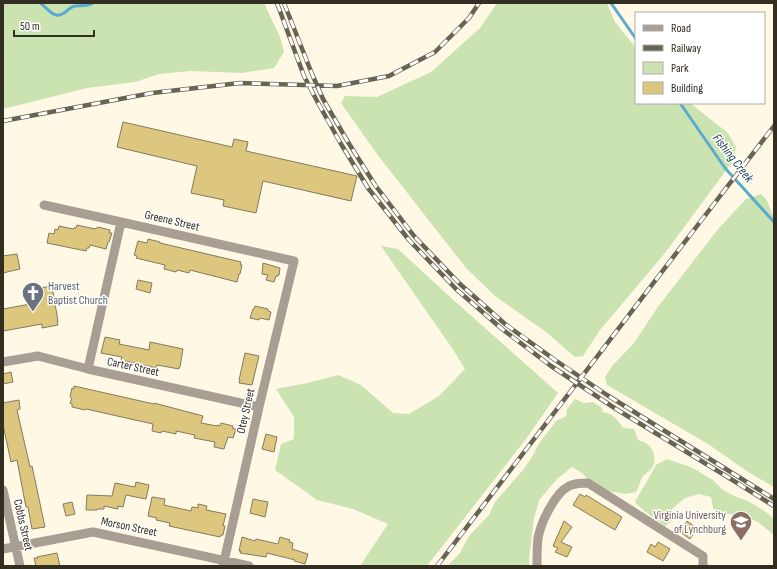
<svg xmlns="http://www.w3.org/2000/svg" width="777" height="569" font-family="'Sofia Sans Condensed',sans-serif">
  <rect width="100%" height="100%" fill="#fef8e5"/>
  <path fill="#cbe3b0" d="M3,3H264L280,37L284,52L274,68L242,73L191,71L159,74L135,82L87,88L3,109Z
    M497,3H608V6L615,22L636,48V103H690L728,133L736,147L733,161L665,253L600,330L583,356L575,357L546,332L495,296L466,268L377,154L341,103L345,96L377,97L431,72L480,28Z
    M761,194L766,199L774,217V487L748,472L708,444L607,385L605,377L613,365L634,343L657,308L719,228L746,199Z
    M381,246L398,249L449,296L558,393L526,439L427,566H360L388,524L353,509L317,500L275,470L281,444L294,439V417L276,389L307,383L338,375L361,385L393,413L409,414L439,396L465,369L452,348L424,308Z
    M575,399L584,403L593,402L602,408L603,412C613,413 618,420 623,428L634,429L638,440C650,442 658,454 653,466C651,471 646,473 642,477C640,481 639,488 636,492L626,494L608,491L592,483L582,473L572,467L557,479L539,500L534,518L529,560V566H447L460,553L469,536L489,515L495,502L523,470L532,457L538,445L556,421L566,416L567,409Z
    M667,459L693,468L714,481L723,490L734,496L748,501L766,512L774,519V535L759,523L742,514H721L713,508L711,497L699,494L685,498L672,509V521L665,526L643,510L635,502L656,465Z"/>
  <g fill="none" stroke-linecap="round" stroke-linejoin="round">
    <path stroke="#5babcf" stroke-width="3" d="M40,3C48,8 54,20 64,13C67,11 70,7 75,6C81,5 87,7 93,3
      M611,3L636,39
      M680,103L725,168L774,222"/>
  </g>
  <path fill="#ddc67e" stroke="#847b5f" d="M123,122L232,147L234,139L248,142L246,151L357,176L351,201L263,181L256,213L223,206L224,200L191,193L197,166L117,147Z
    M77,225L95,229L96,228H98V227L110,230L109,233H112L109,242H108L106,249L90,245L89,248H87L86,251L47,243L49,233L54,234L55,229L58,230L59,226L73,229L74,228H76Z
    M148,239L160,242V243L241,262L240,265H242L240,274H239L237,282L190,270L189,273L177,270L176,272L164,269L165,265L136,258L137,256L134,255L138,241L147,243Z
    M17,254L20,269L3,273V256Z
    M263,263L280,268L279,275L278,276H276L274,282L266,280L268,275L262,274Z
    M138,280L152,283L150,293L136,289Z
    M52,286L58,321H57L58,325L42,328V324L3,331V309L36,303L34,289Z
    M255,306L268,309V311L271,312L269,320L260,318L259,320L250,318L253,309H254Z
    M105,337L120,340L119,344L149,350L150,342L183,349L180,367H179V369L157,365L156,368L121,360L122,357L101,353Z
    M245,353L259,356L252,385L239,383L240,380H239Z
    M11,372L13,382L3,384V374Z
    M74,386L154,404V403L203,416L201,423L217,426V425L220,426L221,423L233,426V429H236L233,438L228,437L224,449L214,447L215,442L194,438L195,435L176,431V434L162,431L161,433L152,431L153,424L86,409L85,410L72,407V404L70,403L72,398L70,397L72,388L74,389Z
    M19,400L20,409L17,410L30,467L32,466L45,527L32,529L28,507H26L25,502L17,460L11,462L3,425V403Z
    M266,434L277,437L274,452L262,449Z
    M136,482L149,485L146,499L126,495L123,507L118,506V509L104,506V509H97V510H86L87,495L112,496L115,483L135,487Z
    M580,494L585,497L586,495L622,517L615,530L573,505Z
    M152,497L165,499L164,505L191,511L192,507L198,508V504L207,506L206,510L226,514L223,526H225L223,535H221L220,537L169,526L170,523L156,520L157,518L148,516Z
    M253,499L268,502L265,517L250,513Z
    M72,502L75,514L66,516L63,504Z
    M564,521L572,527L561,542L572,547L567,557L555,552L558,548L553,546Z
    M687,521L697,528L690,539L680,532Z
    M242,537L255,541L256,539L278,544L280,537L290,540L289,542L293,543L292,549L308,554L305,564L294,561L295,560L267,553L266,557L240,553L241,551H239Z
    M658,542L670,549L663,561L647,552L651,544L655,547Z
    M57,553L60,566H36L34,558H38L37,557Z"/>
  <g fill="none" stroke-linecap="round" stroke-linejoin="round">
    <path stroke="#a89e93" stroke-width="9" d="M44,205L121,222L294,261L259,407L223,566
      M3,362L38,356L88,369L259,407
      M88,369L121,222
      M3,490L20,566
      M3,549L93,532L249,566
      M537,566C537,557 537,547 538,538C541,522 555,493 569,486C575,483 582,483 588,483L703,556V566"/>
    <g stroke="#676355" stroke-width="4.5">
      <path id="rail" d="M277,3L304,76L317,101L341,144L368,188L409,240L456,289L502,329L551,366L616,409L726,476L774,506
        M284,3L312,74L323,99L348,142L375,185L414,236L460,284L505,324L555,360L607,395L774,499
        M3,121L152,93L240,83L337,86L389,76L435,52L469,18L479,3
        M437,566L697,226L774,126"/>
    </g>
    <use href="#rail" stroke="#fff" stroke-width="3" stroke-dasharray="9" stroke-linecap="butt"/>
  </g>
  <defs>
    <g id="church-pin" transform="scale(1.15)"><path d="M0 17L-7.5 6A9.5 9.5 0 1 1 7.5 6Z" fill="#6b7280" stroke="#fff"/><path d="M-1.2-6h2.4v3.5h3.3v2.4h-3.3V6h-2.4V-.1h-3.3v-2.4h3.3Z" fill="#fff"/></g>
    <g id="university-pin" transform="scale(1.15)"><path d="M0 17L-7.5 6A9.5 9.5 0 1 1 7.5 6Z" fill="#8d6e63" stroke="#fff"/><path d="M0-5L7-2L0 1L-7-2ZM-4 1L0 2.5L4 1V4Q0 6-4 4Z" fill="#fff"/></g>
  </defs>
  <g fill-rule="evenodd">
    <use href="#church-pin" x="33" y="293"/>
    <use href="#university-pin" x="741" y="522"/>
  </g>
  <g text-anchor="middle" dominant-baseline="central" stroke-width="3" stroke-linejoin="round" paint-order="stroke">
    <g font-size="12" fill="#322e22" stroke="#fff">
      <text transform="translate(172 221) rotate(13)">Greene Street</text>
      <text transform="translate(133 367) rotate(12)">Carter Street</text>
      <text transform="translate(246 411) rotate(-77)">Otey Street</text>
      <text transform="translate(23 525) rotate(77)">Cobbs Street</text>
      <text transform="translate(129 527) rotate(12)">Morson Street</text>
    </g>
    <g font-size="12" fill="#5b616d" stroke="#fff" text-anchor="start">
      <text x="48" y="286">Harvest<tspan x="48" dy="14">Baptist Church</tspan></text>
    </g>
    <g font-size="12" fill="#785e54" stroke="#fff" text-anchor="end">
      <text x="726" y="515">Virginia University<tspan x="726" dy="14">of Lynchburg</tspan></text>
    </g>
    <g font-size="13" font-style="italic" fill="#1c4050" stroke="#fff">
      <text transform="translate(733 158) rotate(52)">Fishing Creek</text>
    </g>
  </g>
  <rect width="777" height="569" fill="none" stroke="#322e22" stroke-width="8"/>
  <rect x="635" y="12" width="130" height="92" fill="#ffffff" stroke="#adaba7"/>
  <rect x="643" y="25" width="20" height="6" fill="#a89e93" stroke="#adaba7"/>
  <text x="671" y="32" font-size="12" fill="#322e22">Road</text>
  <rect x="643" y="45" width="20" height="6" fill="#676355" stroke="#adaba7"/>
  <text x="671" y="52" font-size="12" fill="#322e22">Railway</text>
  <rect x="643" y="62" width="20" height="12" fill="#cbe3b0" stroke="#adaba7"/>
  <text x="671" y="72" font-size="12" fill="#322e22">Park</text>
  <rect x="643" y="82" width="20" height="12" fill="#ddc67e" stroke="#adaba7"/>
  <text x="671" y="92" font-size="12" fill="#322e22">Building</text>
  <path d="M14 30v6h80v-6" fill="none" stroke="#322e22" stroke-width="2"/>
  <text x="20" y="30" font-size="12" fill="#322e22" stroke="#ffffff" stroke-width="3" paint-order="stroke">50 m</text>
</svg>
